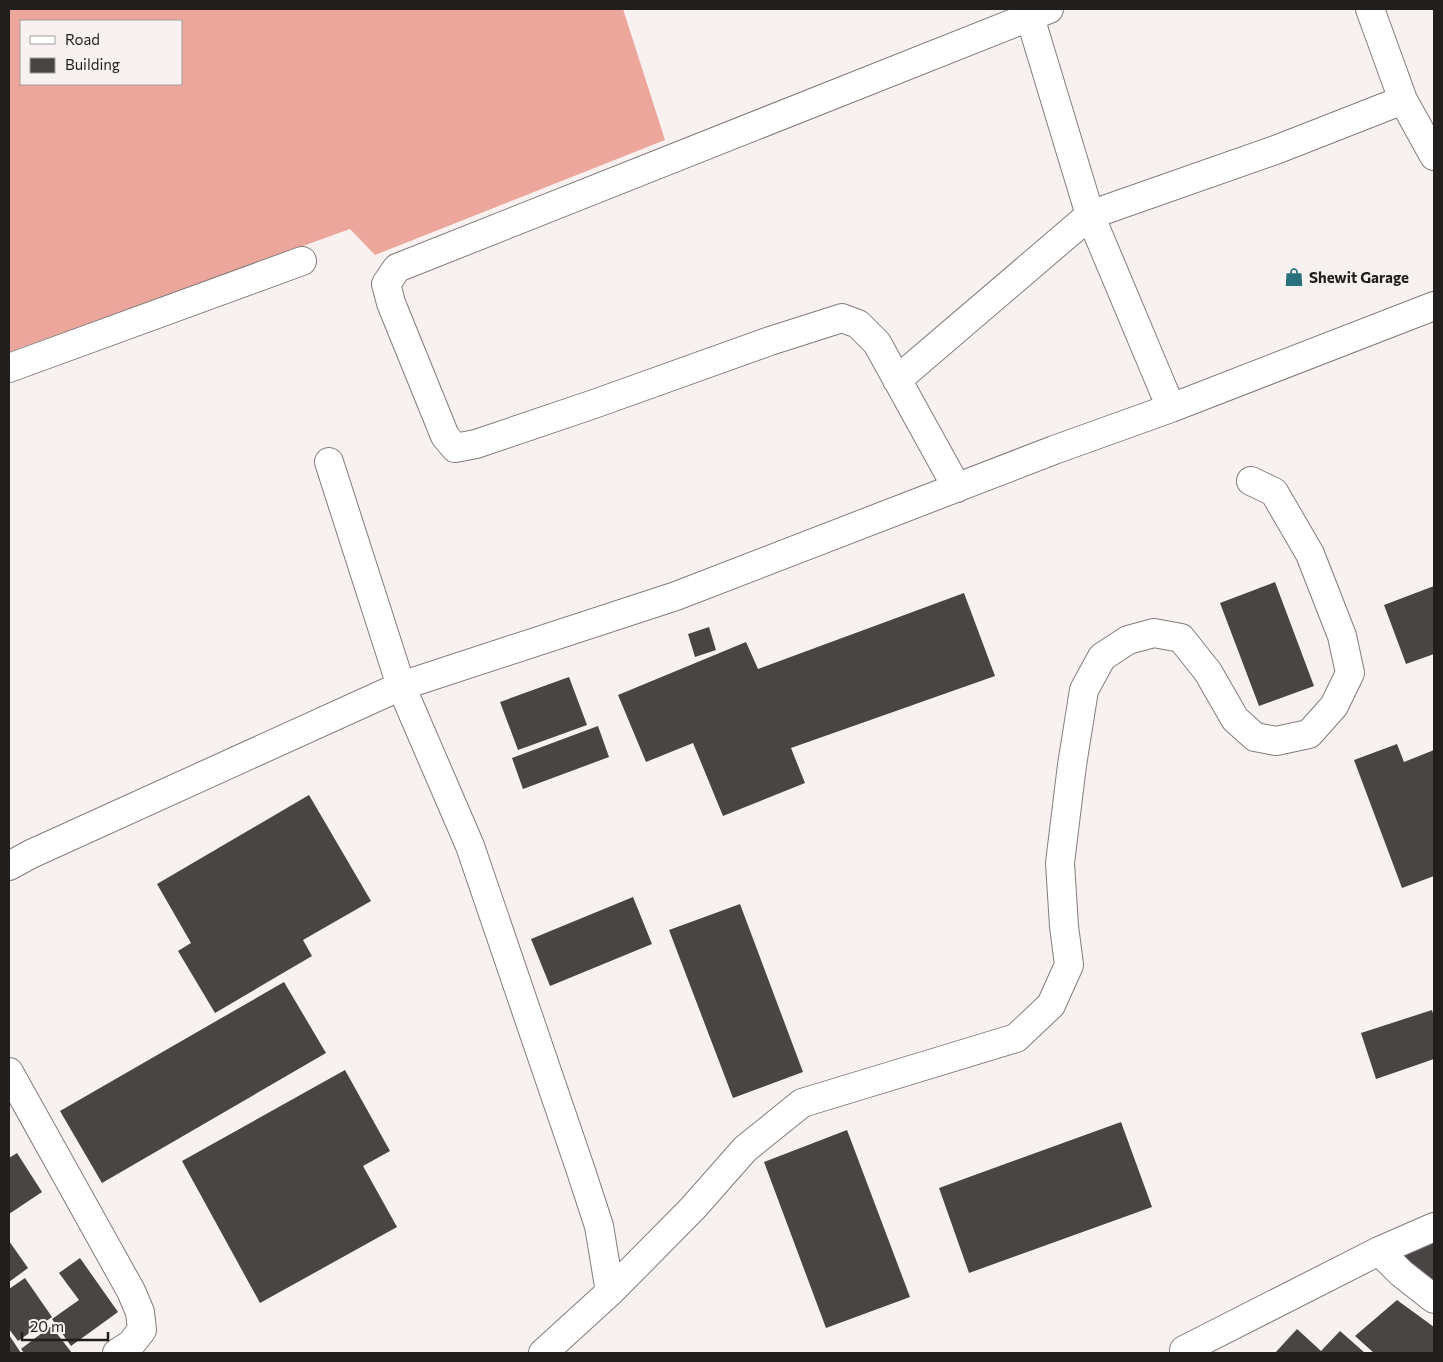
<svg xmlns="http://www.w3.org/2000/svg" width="1443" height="1362" font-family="Commissioner,sans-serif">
  <rect width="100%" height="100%" fill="#f7f1f0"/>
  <path fill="#eda69b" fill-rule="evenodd" d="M9,9H623L665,140L375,255L350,229L9,352ZM21,21H181V84H21Z"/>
  <path fill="#4a4545" d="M1275,582L1314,686L1259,706L1220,603Z
    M1434,586V654L1406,664L1384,605Z
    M964,593L995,676L791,748L805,783L723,816L693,743L646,762L618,695L746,642L758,669Z
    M709,627L716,650L695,657L688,634Z
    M569,677L587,725L518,750L500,702Z
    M598,726L609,757L523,789L512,758Z
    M1397,744L1404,762L1434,750V876L1402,888L1354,760Z
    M309,795L371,901L303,940L312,956L215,1013L178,951L191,943L157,884Z
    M633,897L652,944L550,986L531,939Z
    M740,904L803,1072L733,1098L669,930Z
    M284,982L326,1053L102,1183L60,1111Z
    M1432,1010L1434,1017V1059L1376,1079L1361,1033Z
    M345,1070L390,1151L363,1166L397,1227L260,1303L182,1161Z
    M1121,1122L1152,1207L969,1273L939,1188Z
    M847,1130L910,1297L826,1328L764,1162Z
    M17,1153L42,1192L9,1214V1158Z
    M9,1241L28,1268L9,1282Z
    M1434,1241V1283L1396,1256Z
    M80,1258L118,1312L71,1346L52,1319L79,1300L59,1273Z
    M25,1278L52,1317L18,1341L9,1329V1289Z
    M1397,1300L1434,1327V1353H1374L1355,1336Z
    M51,1326L72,1353H24L21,1349Z
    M1297,1329L1321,1351L1340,1331L1365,1353H1275Z
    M9,1335L21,1353H9Z"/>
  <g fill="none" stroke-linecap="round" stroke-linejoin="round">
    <g stroke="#827d7c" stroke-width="30">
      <path id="minor" d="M1370,9L1403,100L1434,156
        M1030,17L1090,215L1171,408
        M9,368L302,261
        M897,380L1090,215L1278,149L1403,100
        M329,462L401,686L470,846L580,1168L599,1226L610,1292L543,1353
        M957,488L877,343L858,324L842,318L770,341L594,404L476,444L455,448L445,436L391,303L386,284L397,268L1049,9
        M9,866L31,854L401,686L676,596L1054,450L1171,408L1434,306
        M9,1072L131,1291L140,1312L142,1330L131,1344L117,1353
        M1434,1227L1379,1251L1401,1273L1434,1299
        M610,1292L693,1208L745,1149L802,1103L1016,1038L1051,1005L1069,965L1064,926L1060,863L1072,765L1084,690L1102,657L1128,640L1154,633L1181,638L1208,672L1235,719L1255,737L1276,741L1309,734L1334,706L1350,673L1342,636L1310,554L1274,492L1251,481
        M1188,1353L1184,1350L1379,1251"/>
    </g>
    <use href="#minor" stroke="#fff" stroke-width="28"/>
  </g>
  <defs>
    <g id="shop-bare" transform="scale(1.5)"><path d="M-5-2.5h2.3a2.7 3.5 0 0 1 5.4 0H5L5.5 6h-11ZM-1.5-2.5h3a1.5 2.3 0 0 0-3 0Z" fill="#28707b" stroke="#f7f1f0" stroke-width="2.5" paint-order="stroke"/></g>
  </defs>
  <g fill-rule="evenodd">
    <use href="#shop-bare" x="1294" y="277"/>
  </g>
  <g text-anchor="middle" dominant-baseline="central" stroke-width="5" stroke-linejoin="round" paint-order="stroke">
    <g font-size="15" font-weight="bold" fill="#211f1e" stroke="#f7f1f0" text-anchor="start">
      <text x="1309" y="277">Shewit Garage</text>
    </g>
  </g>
  <rect width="1443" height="1362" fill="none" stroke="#211f1e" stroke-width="20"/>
  <rect x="20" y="20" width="162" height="65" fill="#f7f1f0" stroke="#a19d9c"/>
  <rect x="30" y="36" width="25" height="8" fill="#ffffff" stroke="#a19d9c"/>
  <text x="65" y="45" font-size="15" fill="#211f1e">Road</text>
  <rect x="30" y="58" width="25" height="15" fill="#4a4545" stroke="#a19d9c"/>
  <text x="65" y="70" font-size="15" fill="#211f1e">Building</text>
  <path d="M22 1332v8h86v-8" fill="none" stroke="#211f1e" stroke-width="2.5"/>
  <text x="30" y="1332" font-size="15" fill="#211f1e" stroke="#f7f1f0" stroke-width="4" paint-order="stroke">20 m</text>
</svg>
